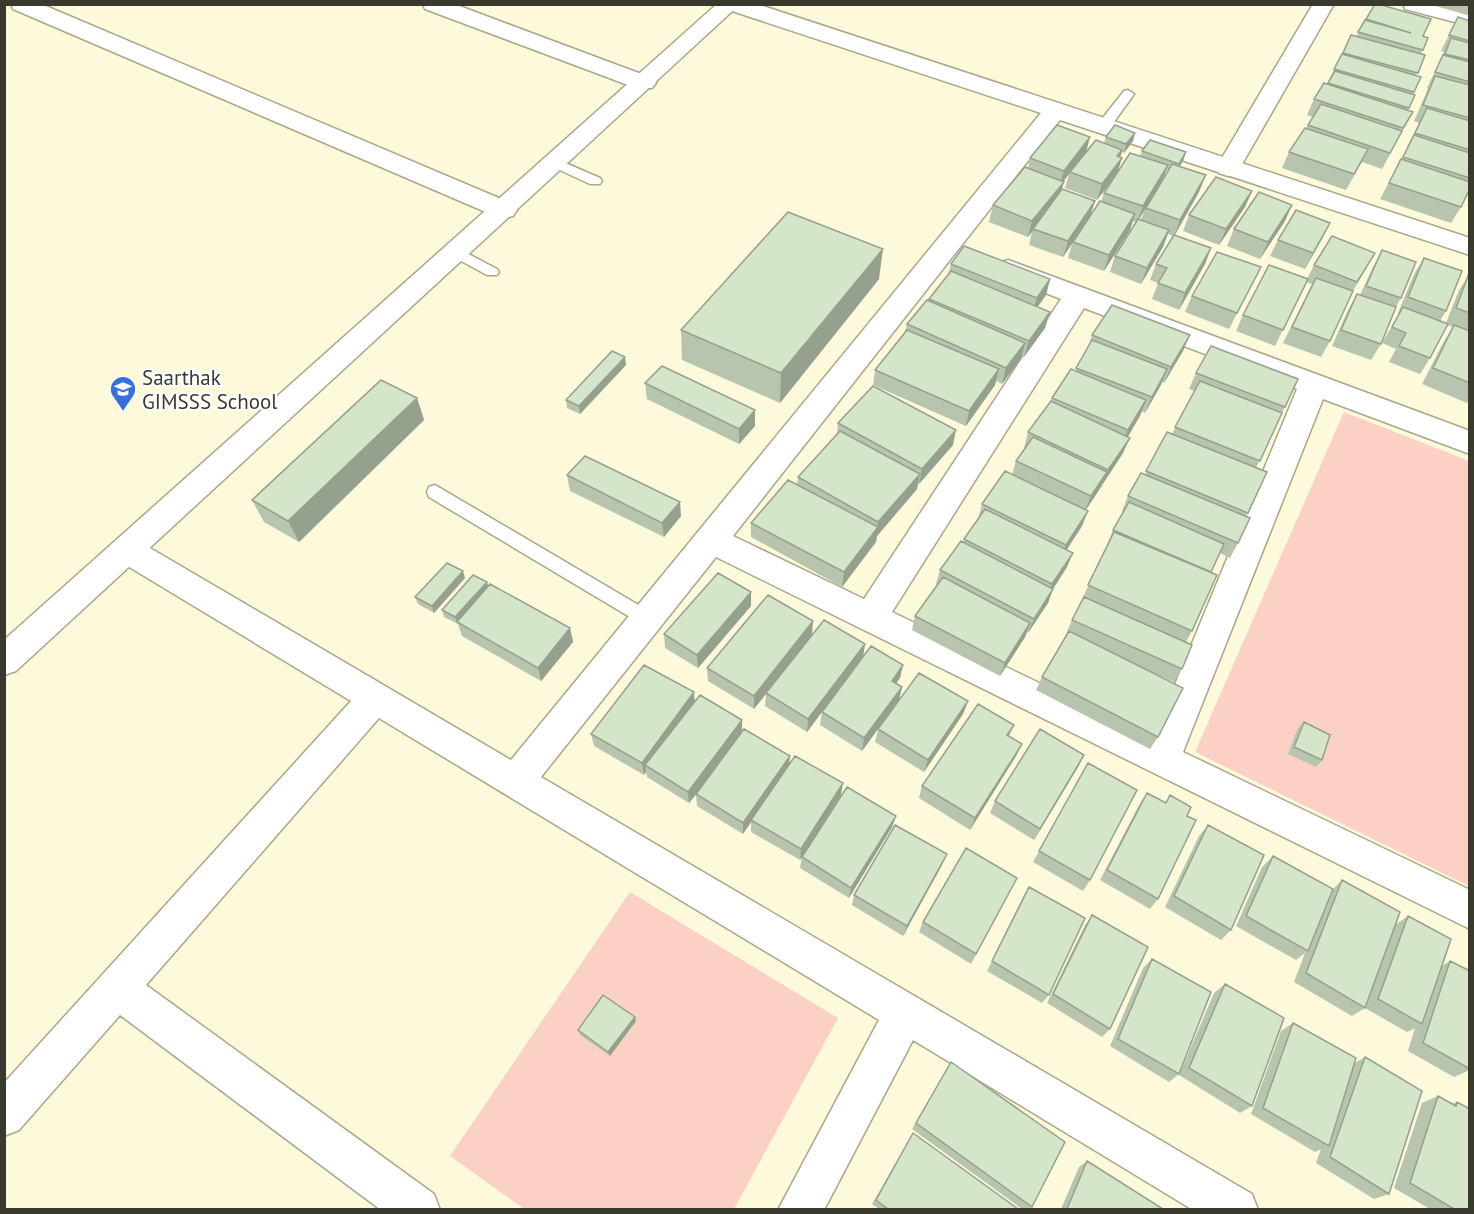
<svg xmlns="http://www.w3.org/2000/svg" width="1474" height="1214" font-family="'PT Sans',sans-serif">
  <rect width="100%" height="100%" fill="#fdf9db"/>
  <path fill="#fbd1c5" d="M1344,412L1469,461V886L1195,752Z
    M630,892L838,1018L734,1209H524L450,1156Z"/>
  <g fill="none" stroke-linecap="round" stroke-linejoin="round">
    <g stroke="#aaa68a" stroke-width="3">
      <path id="service" d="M1128,90L1134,94L1132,97L1108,130H1098V124L1124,91Z
        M556,159L600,178L602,181L600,184H590L551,166V160Z
        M457,248L497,269L499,272L497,275H487L452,256L450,253L452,250Z
        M435,485L652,613L655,618L652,623L646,626L640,623L429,497L427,492L429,487Z"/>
    </g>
    <g stroke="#aaa68a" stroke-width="3">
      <path id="minor" d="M11,4H41L513,204L517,210L513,216L504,218L495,216L13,9Z
        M423,4H454L652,78L656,83L652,88H636L425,9Z
        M724,4H757L1470,238V255L1060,120L733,536L864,599L1061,299L999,275L995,269L999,263L1008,260L1470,431V454L1323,399L1183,752L1470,890V929L716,557L541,777L1252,1194L1258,1210H1193L913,1040L824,1210H778L879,1020L379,718L146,985L434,1194L440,1210H381L120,1015L19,1130L4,1136V1083L351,701L116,559L111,550L116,541L127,537L138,541L511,760L1041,113L726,9ZM1084,308L1297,389L1153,738L892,612Z
        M1403,4H1439L1470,13V26L1405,9Z"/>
    </g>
    <g stroke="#aaa68a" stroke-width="3">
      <path id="tertiary" d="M717,4H740L16,671L4,675V640Z
        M1313,4H1334L1237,173L1228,176L1219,173L1216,168Z"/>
    </g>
    <use href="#service" fill="#fff" fill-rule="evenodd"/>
    <use href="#minor" fill="#fff" fill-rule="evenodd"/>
    <use href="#tertiary" fill="#fff" fill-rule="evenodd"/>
  </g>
  <path fill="#b7c5ae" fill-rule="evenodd" d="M1375,4L1423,36L1428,38L1421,54L1416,76L1421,77L1413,94L1415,95L1408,110L1413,112L1382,169L1362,162L1346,190L1282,168L1289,152L1306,128L1313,117L1307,115L1314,99L1327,84L1351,35L1356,37L1365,20V21Z
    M1429,4H1470V16Z
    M1458,17L1470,21V189L1461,207L1451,223L1380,199L1401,160L1419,123L1414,121L1428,89L1427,88L1444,52L1441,51Z
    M1135,133L1133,141L1124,153L1122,152L1117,174L1140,156L1142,151L1186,152L1183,161L1179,167L1199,192L1175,235L1211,248L1205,264L1179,310L1152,299L1158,283L1150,280L1156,264L1173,236L1168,234L1163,247L1141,284L1110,272L1115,256L1136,222L1133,221L1130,230L1104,271L1068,258L1072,244L1063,257L1029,245L1032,232L1028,237L989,222L993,205L1028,168L1030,158L1086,152L1104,143L1106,137ZM1167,169L1169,170L1163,179ZM1069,174L1065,188L1097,200L1115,176L1104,193L1101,202L1091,214L1062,189L1064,181ZM1145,209L1141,220L1139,219Z
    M1252,191L1245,207L1219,245L1183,231L1189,215Z
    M1285,221L1260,259L1227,246L1234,229Z
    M1330,223L1305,269L1270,256L1278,240Z
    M1382,250L1401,298L1396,307L1381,344L1371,360L1332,346L1348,310L1357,294L1360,295L1373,267Z
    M1375,253L1353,291L1330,341L1321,357L1283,343L1312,284L1306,282L1275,346L1236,331L1243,315L1307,279L1314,265Z
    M1424,258L1446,311L1440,321L1446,323L1459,290L1470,274V400L1467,403L1422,384L1444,341L1453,327L1447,325L1430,358L1420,374L1389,362L1396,349L1382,343L1399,314L1398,313L1414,274Z
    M951,264L1050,279L1046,295L1038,307L1050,312L1045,328L1024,357L1022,355L1021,359L1002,384L996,381L995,385L966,426L873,385L875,370L905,332L907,324L929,301V299L948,275Z
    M1261,267L1229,329L1185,312L1192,296Z
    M879,279L780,403L682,360L681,330Z
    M1092,335L1183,351L1164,383L1162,382L1145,413L1142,411L1128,437L1123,453L1086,510L1082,526L1067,550V567L1053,589L1048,603L1028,633L1027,632L1025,637L1000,676L912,630L915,616L937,585L936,584L940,570L963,543L964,539L978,519L982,504L1012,475L1016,461L1025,448H1024L1028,432L1050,402L1052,398L1076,370L1088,348Z
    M626,365L580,414L567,408L566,400Z
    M1196,373L1298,379L1256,468L1248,513L1246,517L1238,543L1230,558L1220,553L1211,572L1192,631L1186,642L1182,669L1174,682L1156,674L1158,737L1150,749L1036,690L1042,677L1067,634H1066L1072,620L1108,545H1107L1113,530L1123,512L1122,511L1128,496L1145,475L1167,432L1172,434L1194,391L1189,389Z
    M645,383L755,410V426L739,444L647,399Z
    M417,398L424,420L299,542L264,522L252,500Z
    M838,423L953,445L919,484L918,483L917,489L877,536L876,542L842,587L751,537V523L797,485L798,477L837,435Z
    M567,475L681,516L664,537L570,491Z
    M465,578L434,613L418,604L415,597Z
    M488,587L570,628L573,642L541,681L462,636L458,624L444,617L442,610Z
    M751,592V606L698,668L665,648L664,634Z
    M812,635L865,644L863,657L807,732L765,706L766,694L754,709L708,681L707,668Z
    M900,678L896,683L902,687L899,700L862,751L820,725L822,712Z
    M968,701L963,714L924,772L875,742L878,729Z
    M695,702L742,720V732L789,764L841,795L800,860L751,832V822L743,834L697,806L696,795L689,803L647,777L646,772L644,775L594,746L591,734Z
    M1304,722L1322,760L1316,767L1288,754L1298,728Z
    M1014,725L1009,737L1022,744L1016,756L970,830L919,798L922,786Z
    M1088,763L1090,880L1083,891L1033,862Z
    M1078,767L1034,840L990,813L995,801Z
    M1147,793L1165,803L1170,795L1187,816L1158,899L1150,909L1100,880L1139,805Z
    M896,816L892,827L849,898L800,868L802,857Z
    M1208,825L1231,930L1221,940L1165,907L1199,836Z
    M1273,856L1333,889L1342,880L1395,925L1408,916L1442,966L1450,961L1470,971V1070L1454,1077L1408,1051L1415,1028L1407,1032L1365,1008L1352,1016L1294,982L1305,953L1296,960L1236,926L1262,867Z
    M942,865L903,936L852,905L854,895Z
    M1017,878L971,964L919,932L923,922Z
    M1029,887L1049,995L1042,1003L987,971Z
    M1092,915L1110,1029L1102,1037L1047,1003L1085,925Z
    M1152,959L1179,1074L1169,1082L1110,1046L1143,968Z
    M1225,984L1252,1106L1240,1113L1179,1075L1214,993Z
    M635,1017L636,1021L610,1056L580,1035L578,1030Z
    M1293,1023L1355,1063L1365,1057L1389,1194L1374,1199L1316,1163L1321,1149L1315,1152L1251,1114L1281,1031Z
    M951,1062L1032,1207L1028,1209H1022L912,1129Z
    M1438,1096L1452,1104L1457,1102L1470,1209H1430L1394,1188L1422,1103Z
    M913,1133L1018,1209H879L872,1204Z
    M1087,1161L1163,1209H1061L1079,1167Z"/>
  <path fill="#95a08d" d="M1135,133L1133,141L1124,153L1126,144Z
    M1090,137L1086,153L1070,172L1069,174L1059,187L1064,171Z
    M1122,150L1118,162L1122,158L1117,174L1097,200L1102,184L1117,156Z
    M1186,152L1183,161L1176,172L1179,164Z
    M1168,165L1162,181L1137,223L1143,206Z
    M1206,175L1199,192L1174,236L1180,220Z
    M1064,182L1059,198L1033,229L1032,232L1028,237L1032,221Z
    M1252,191L1245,207L1219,245L1226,229Z
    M1095,201L1090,217L1063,257L1068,241Z
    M1292,205L1285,221L1260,259L1268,242Z
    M1135,214L1130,230L1104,271L1109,255Z
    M1330,223L1322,239L1305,269L1313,253Z
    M1169,230L1163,247L1141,284L1147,268Z
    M1211,248L1205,264L1179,310L1185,293Z
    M883,249L879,279L780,403L781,373Z
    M1050,279L1046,295L1032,314L1037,298Z
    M1050,312L1045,328L1024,357L1029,341Z
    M1190,335L1183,351L1164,383L1171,367Z
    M1025,343L1021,359L1002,384L1006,368Z
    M625,357L626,365L580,414L579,406Z
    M999,369L995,385L966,426L969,411Z
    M1167,369L1161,385L1145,413L1152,397Z
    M417,398L424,420L299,542L288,521Z
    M1146,400L1140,416L1122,446L1128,430Z
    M755,410V426L739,444V429Z
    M956,430L953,445L919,484L922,469Z
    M1130,438L1123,453L1102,485L1108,470Z
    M1107,472L1101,487L1085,511L1091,496Z
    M920,474L917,489L877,536L876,542L842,587L844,572L877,528L878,522Z
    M680,502L681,516L664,537L662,523Z
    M1088,511L1082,526L1060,559L1066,545Z
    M1073,553L1067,567L1047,598L1052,584Z
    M463,571L465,578L434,613L432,606Z
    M487,582L489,589L457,623L455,617Z
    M1053,589L1048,603L1028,633L1034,619Z
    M751,592V606L698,668L697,655Z
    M813,621L812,635L754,709V696Z
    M1030,623L1025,637L1000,676L1005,663Z
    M570,628L573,642L541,681L538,668Z
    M865,644L863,657L807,732L808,719Z
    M903,665L900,678L889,694L892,681Z
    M902,687L899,700L862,751L864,738Z
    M694,692L695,705L645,765L646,772L644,775L642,763Z
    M968,701L963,714L924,772L928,760Z
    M742,720V733L689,803L688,792Z
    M1022,744L1016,756L970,830L975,818Z
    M1084,755L1078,767L1034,840L1040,829Z
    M790,756L789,768L751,820V822L743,834V823Z
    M843,783L841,795L800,860L801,849Z
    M896,816L892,827L849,898L851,888Z
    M947,854L942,865L903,936L907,926Z
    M635,1017L636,1021L610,1056L608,1052Z"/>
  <path fill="#d5e5ca" stroke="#95a08d" stroke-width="1.5" d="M1375,4H1378L1431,19L1423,36L1428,38L1423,50L1358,32L1365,20L1411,33L1366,19Z
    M1458,17L1470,21V41L1449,35Z
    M1351,35L1425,55L1418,73L1343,53Z
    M1451,38L1470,43V60L1445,54Z
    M1342,54L1421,77L1414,92L1334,69Z
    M1443,55L1470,62V82L1435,72Z
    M1335,71L1415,95L1409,108L1328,83Z
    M1435,76L1470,85V118L1423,105Z
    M1324,83L1413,112L1403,128L1314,99Z
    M1321,104L1402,131L1390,153L1308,125Z
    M1427,108L1470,121V150L1415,133Z
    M1057,125L1090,137L1064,171L1030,158Z
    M1115,125L1135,133L1126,144L1106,137Z
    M1305,128L1368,149L1354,174L1289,152Z
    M1414,135L1470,153V178L1403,157Z
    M1096,140L1122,150L1117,156L1122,158L1102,184L1070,172Z
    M1150,140L1186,152L1179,164L1142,151Z
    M1130,153L1168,165L1143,206L1104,193Z
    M1401,159L1470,182V188L1461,207L1389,183Z
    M1172,164L1206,175L1180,220L1146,208Z
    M1025,167L1064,182L1032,221L993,205Z
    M1216,177L1252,191L1226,229L1189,215Z
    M1062,189L1095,201L1068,241L1033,229Z
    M1259,192L1292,205L1268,242L1234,229Z
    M1100,201L1135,214L1109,255L1073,242Z
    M1296,210L1330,223L1313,253L1278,240Z
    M788,212L883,249L781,373L681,330Z
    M1138,219L1169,230L1147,268L1115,256Z
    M1174,235L1211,248L1185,293L1158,283L1167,268L1156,264Z
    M1332,236L1375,253L1357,282L1314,265Z
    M964,246L1050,279L1037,298L951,264Z
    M1382,250L1416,262L1401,298L1366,286Z
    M1217,252L1261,267L1237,313L1192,296Z
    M1424,258L1462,271L1446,311L1408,297Z
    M1269,265L1308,279L1283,330L1243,315Z
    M951,271L1050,312L1029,341L929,299Z
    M1469,273L1470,274V313L1456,308Z
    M1316,278L1353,291L1330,341L1292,327Z
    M1357,294L1396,307L1381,344L1341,330Z
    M927,300L1025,343L1006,368L907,324Z
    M1112,305L1190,335L1171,367L1092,335Z
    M1403,307L1448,324L1430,358L1399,346L1406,333L1392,327Z
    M1454,325L1470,331V383L1433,368Z
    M907,330L999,369L969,411L875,370Z
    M1092,340L1167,369L1152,397L1076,368Z
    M1211,346L1298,379L1285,407L1196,373Z
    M612,351L625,357L579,406L566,400Z
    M662,366L755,410L739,429L645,383Z
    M1071,369L1146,400L1128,430L1052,398Z
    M381,380L417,398L288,521L252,500Z
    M1200,381L1282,413L1260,461L1175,427Z
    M873,386L956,430L922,469L838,423Z
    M1051,401L1130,438L1108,470L1028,432Z
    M840,431L920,474L878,522L798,477Z
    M1167,432L1267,472L1248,513L1146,471Z
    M1033,437L1107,472L1091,496L1016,461Z
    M585,456L680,502L662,523L567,475Z
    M1005,471L1088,511L1066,545L982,504Z
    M1141,473L1250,518L1238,543L1128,496Z
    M788,480L878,527L844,572L751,523Z
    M1129,502L1224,544L1211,572L1113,530Z
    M985,509L1073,553L1052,584L964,539Z
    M1114,532L1217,575L1192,631L1088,585Z
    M961,541L1053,589L1034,619L940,570Z
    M447,563L463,571L432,606L415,597Z
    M718,573L751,592L697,655L664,634Z
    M473,575L487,582L455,617L442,610Z
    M943,577L1030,623L1005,663L915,616Z
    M490,584L570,628L538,668L457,622Z
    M768,595L813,621L754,696L707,668Z
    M1084,597L1192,645L1182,669L1072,620Z
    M824,620L865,644L808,719L766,693Z
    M1069,631L1183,688L1158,737L1042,677Z
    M871,646L903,665L892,681L902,687L864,738L822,712Z
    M644,665L694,692L642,763L591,734Z
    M919,673L968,701L928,760L878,729Z
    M700,695L742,720L688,792L645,765Z
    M978,704L1014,725L1007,735L1022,744L975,818L922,786Z
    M1304,722L1330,735L1322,760L1294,747Z
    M744,729L790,756L743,823L696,794Z
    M1040,729L1084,755L1040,829L995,801Z
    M795,756L843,783L801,849L751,820Z
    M1088,763L1137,790L1090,880L1039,851Z
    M847,787L896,816L851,888L802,857Z
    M1147,793L1166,803L1170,795L1191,807L1187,816L1196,820L1158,899L1107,870Z
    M895,825L947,854L907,926L854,895Z
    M1208,825L1264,855L1231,930L1174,896Z
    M966,848L1017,878L976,954L923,922Z
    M1273,856L1333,889L1308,951L1246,916Z
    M1342,880L1400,912L1365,1008L1306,973Z
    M1029,887L1085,918L1049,995L992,961Z
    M1092,915L1148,947L1110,1029L1053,994Z
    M1408,916L1451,939L1422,1024L1378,999Z
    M1152,959L1211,992L1179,1074L1118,1039Z
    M1450,961L1470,971V1069L1423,1043Z
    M1225,984L1284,1018L1252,1106L1189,1068Z
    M603,995L635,1017L608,1052L578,1030Z
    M1293,1023L1356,1058L1329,1146L1263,1108Z
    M1365,1057L1422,1091L1389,1194L1330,1157Z
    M951,1062L1065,1142L1032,1207L916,1123Z
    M1438,1096L1456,1106L1457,1102L1470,1109V1209H1454L1410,1183Z
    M913,1133L1018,1209H888L876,1200Z
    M1087,1161L1163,1209H1067Z"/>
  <defs>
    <g id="school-pin" transform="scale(1.35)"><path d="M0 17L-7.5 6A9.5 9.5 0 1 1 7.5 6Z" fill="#3670de" stroke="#fff"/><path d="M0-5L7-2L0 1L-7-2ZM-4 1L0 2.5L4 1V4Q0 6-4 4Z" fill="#fff"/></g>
  </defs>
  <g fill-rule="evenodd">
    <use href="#school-pin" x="123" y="389"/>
  </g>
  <g text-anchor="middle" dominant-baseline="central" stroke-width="4.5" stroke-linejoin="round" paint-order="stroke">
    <g font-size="21" fill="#3a392d" stroke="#fff" text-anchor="start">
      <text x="142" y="377">Saarthak<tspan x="142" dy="24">GIMSSS School</tspan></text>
    </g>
  </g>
  <rect width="1474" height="1214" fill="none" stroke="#3a392d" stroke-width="12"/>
</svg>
